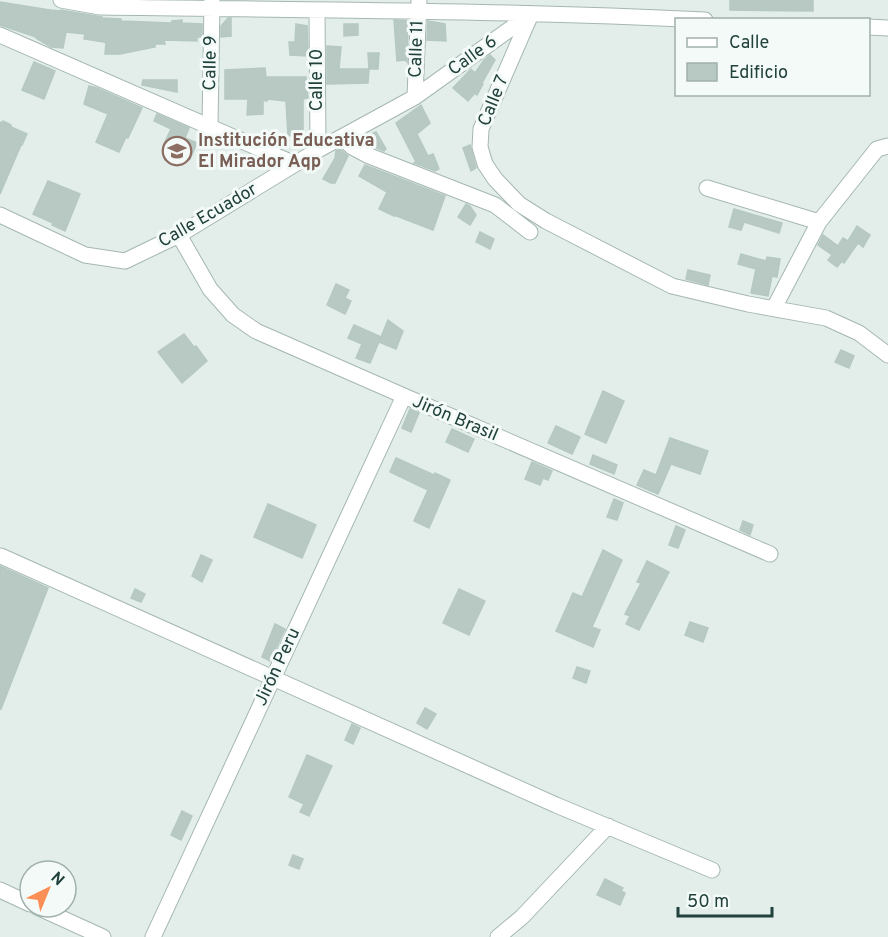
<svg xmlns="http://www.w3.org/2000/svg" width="888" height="937" font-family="Overpass,sans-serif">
  <rect width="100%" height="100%" fill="#e3eeea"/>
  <path fill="#b8c9c4" stroke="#b5c8c2" stroke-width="1.5" d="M730,0H809L813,1V11L730,10Z
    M0,2L50,10L60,11L61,10L102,17V18L121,19V21L171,23L172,21L182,20V23L202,24V37H197V41L164,40L165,44H155V47L120,54H105L106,43L104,42L84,39L85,34L66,32L63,48L51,47L36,38V37L0,25Z
    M228,18H231V36L221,37V26Z
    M394,20L408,21L407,62L405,60L397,61Z
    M428,21L445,24L446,41L427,40Z
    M296,24L307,26L308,56L290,55L289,42H295Z
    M344,24H358V35L344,36Z
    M327,46L341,47L339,69H369L368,83L327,84Z
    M368,53H379L378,69H369Z
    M490,55L495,60L482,83L483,84L477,95L475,93L468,101L453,88L471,69L475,73L484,60Z
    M34,62L55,71L44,99L22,90Z
    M265,68L266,77H306L308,98L303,99V134L288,136L286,101L267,99V101L263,100V114L247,115L248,99H225V70Z
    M143,80H177V92L142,85Z
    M89,86L97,88L142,108L128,138L126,137L119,152L96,142L108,114L84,104Z
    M421,105L430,123L417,134L428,156L433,154L439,169L435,171L414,163L416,162L396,123Z
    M157,114L189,128L185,138L197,143L190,159L163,146L171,129L154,121Z
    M3,121L11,125V127L27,134L22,145H21L0,194V122L2,123Z
    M376,132L386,149L384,151L363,142L362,138Z
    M470,145L476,168L471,171L463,148Z
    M340,149L348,156L335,183H331L323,179L335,158L336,151Z
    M365,165L445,196L433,230L394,215V216L379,209L387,192L359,176Z
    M48,181L80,194L65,231L52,225L53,223L33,214Z
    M466,204L470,206L476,215L470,225L458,217Z
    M734,209L782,223L779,233L744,222L741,230L729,227Z
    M857,226L870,235L863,247L858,243L844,263L842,261L837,267L828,260L832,255L818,245L823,235L838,246L843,238L848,241Z
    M480,232L494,239L490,249L476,242Z
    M741,254L766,261L767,257L780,259L777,277L772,276L768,296L751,293L756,269L738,264Z
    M688,270L710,275L708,285L686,279Z
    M336,284L349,290L345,298L351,301L345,314L327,305Z
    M388,320L403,331L396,349L379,342Z
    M354,325L381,337L370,363L356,358L362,344L348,338Z
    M184,334L194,347L196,346L207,361L182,383L158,352Z
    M841,350L854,356L849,368L835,362Z
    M603,391L624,401L606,443L585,434Z
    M410,409L419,413L411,432L402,428Z
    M556,426L580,437L572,454L548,443Z
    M452,429L474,439L468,452L446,442Z
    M670,438L708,451L700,474L671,464L658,494L637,485L644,470L656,475Z
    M593,455L617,465L614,474L590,464Z
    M396,458L434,475L435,473L450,480L429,528L414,521L428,490L390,472Z
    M532,462L552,471L548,480L543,478L540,485L525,479Z
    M614,499L623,503L617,520L607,517Z
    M268,504L316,525L302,558L254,537Z
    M743,521L753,525L750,535L740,530Z
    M676,526L685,530L678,548L669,545Z
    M603,550L622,560L592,627L600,630L593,647L556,631L573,593L582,597Z
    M201,555L212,560L202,582L192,576Z
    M647,561L669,572L639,630L626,624L630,616L625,614L641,583L637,582Z
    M0,566L48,588L1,709H0Z
    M135,589L145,594L141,602L131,598Z
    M459,589L485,601L469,635L443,623Z
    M690,622L708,628L703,642L685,635Z
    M275,624L285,629L270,661L262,657Z
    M577,667L590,671L586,683L573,678Z
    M425,708L436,714L427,729L417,723Z
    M352,724L360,728L353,744L345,740Z
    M307,755L332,766L309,816L300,812L304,804L289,797Z
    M182,811L192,816L181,840L171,835Z
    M293,855L303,859L299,869L289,865Z
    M605,879L623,888L621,891L625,893L620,905L597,895Z"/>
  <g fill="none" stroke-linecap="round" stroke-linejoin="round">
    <g stroke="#a5b7b2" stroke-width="17">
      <path id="minor" d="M61,0L100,7C302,10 504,10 705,20
        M317,10L318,150
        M531,14L481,129L480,147L485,164L495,179L519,204L546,221L672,286L748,304L826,318L859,333L888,355
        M868,27L888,28
        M0,35L295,164
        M415,97L419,0
        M210,127L212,1
        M342,137L352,147L367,155L495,205L530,232
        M707,188L819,222
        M0,215L85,255L125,261L179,235L318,150L415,97L531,14
        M179,235L210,289L233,315L256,331L404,396L770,554
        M774,308L819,222L877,149L888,146
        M1,556L556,805L712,870
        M0,890L30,904
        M37,907L103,937
        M153,937L404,396
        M498,937L522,917L608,826"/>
    </g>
    <use href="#minor" stroke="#fff" stroke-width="15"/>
  </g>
  <defs>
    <g id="school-ring" transform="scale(1.5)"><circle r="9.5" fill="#f4faf8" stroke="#8d6e63" stroke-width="1.5"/><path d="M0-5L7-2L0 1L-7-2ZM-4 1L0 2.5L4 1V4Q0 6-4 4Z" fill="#8d6e63"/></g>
  </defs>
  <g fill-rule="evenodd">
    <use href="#school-ring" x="177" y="151"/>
  </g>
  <g text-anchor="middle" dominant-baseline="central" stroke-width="6" stroke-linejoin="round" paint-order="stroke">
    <g font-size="18" fill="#21413c" stroke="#f4faf8">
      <text transform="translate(417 49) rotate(-88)">Calle 11</text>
      <text transform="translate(473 56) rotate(-36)">Calle 6</text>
      <text transform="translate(211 63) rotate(-89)">Calle 9</text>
      <text transform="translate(317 80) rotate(-90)">Calle 10</text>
      <text transform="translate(494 101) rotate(-68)">Calle 7</text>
      <text transform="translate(208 216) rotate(-30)">Calle Ecuador</text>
      <text transform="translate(455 419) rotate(23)">Jirón Brasil</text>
      <text transform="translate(278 667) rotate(-65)">Jirón Peru</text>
    </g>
    <g font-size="18" font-weight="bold" fill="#785e54" stroke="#f4faf8" text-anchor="start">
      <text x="198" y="141">Institución Educativa<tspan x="198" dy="21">El Mirador Aqp</tspan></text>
    </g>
  </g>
  <rect x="675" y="18" width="195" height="78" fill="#f4faf8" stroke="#a0b0ad" stroke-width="1.5"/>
  <rect x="687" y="38" width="30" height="9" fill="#ffffff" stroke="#a0b0ad" stroke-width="1.5"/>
  <text x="729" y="48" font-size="18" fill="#21413c">Calle</text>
  <rect x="687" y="63" width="30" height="18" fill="#b8c9c4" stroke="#a0b0ad" stroke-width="1.5"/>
  <text x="729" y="78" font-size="18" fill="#21413c">Edificio</text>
  <g transform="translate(48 889) rotate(43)"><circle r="28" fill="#f4faf8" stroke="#a0b0ad" stroke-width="1.5"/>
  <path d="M0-4.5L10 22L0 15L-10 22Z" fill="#fb8f55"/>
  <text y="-9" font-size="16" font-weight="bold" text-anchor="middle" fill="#21413c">N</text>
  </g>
  <path d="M678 907v9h94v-9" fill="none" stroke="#21413c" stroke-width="3"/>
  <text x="687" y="907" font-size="18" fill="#21413c" stroke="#f4faf8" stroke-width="4.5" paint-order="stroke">50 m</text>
</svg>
